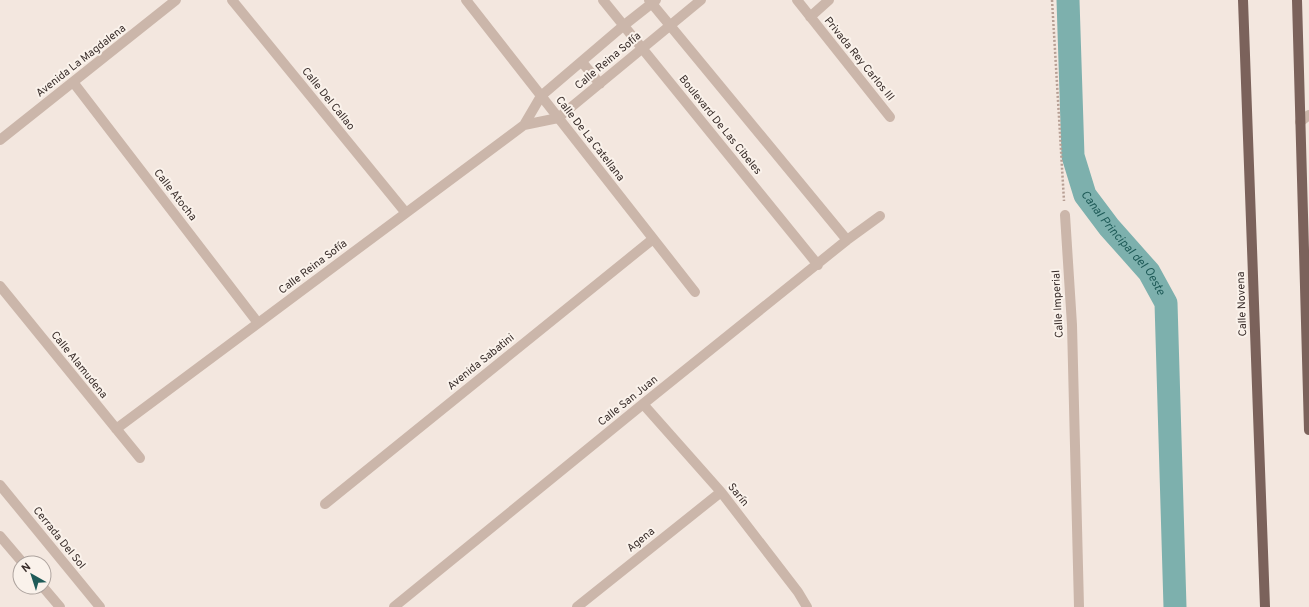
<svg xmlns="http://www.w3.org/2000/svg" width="1309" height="607" font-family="Overpass,sans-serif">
  <rect width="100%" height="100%" fill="#f3e7df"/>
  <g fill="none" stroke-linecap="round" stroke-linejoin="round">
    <path stroke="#7db0ad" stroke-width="23" id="s1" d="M1068,0L1073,156L1085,195L1109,227L1149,272L1166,303L1175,607"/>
    <path stroke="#b79f94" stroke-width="2.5" stroke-dasharray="2 2" stroke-linecap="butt" d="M1052,0L1064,201"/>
    <path stroke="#cbb6aa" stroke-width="10" d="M232,0L406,213
      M466,0L695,292
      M603,0L818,265
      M649,0L847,240
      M797,0L890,117
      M810,17L829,0
      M582,62L600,84
      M73,82L258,323
      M1300,122L1309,115
      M524,125L558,118L701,0
      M0,140L176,0
      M1065,215L1072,325L1079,607
      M0,286L140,458
      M643,404L721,492L798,592L807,607
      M116,429L524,125L541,96L623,26L656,0
      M0,485L100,607
      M325,504L653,239
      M0,536L23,563
      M43,587L60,607
      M394,607L643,404L847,240L880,216
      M577,607L721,492"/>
    <path stroke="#7b625b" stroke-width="10" d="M1243,0L1265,607
      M1297,0L1309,430"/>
  </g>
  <g text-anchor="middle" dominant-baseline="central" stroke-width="4" stroke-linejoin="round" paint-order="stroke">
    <g font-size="11" fill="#392d2a" stroke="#faf2eb">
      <text transform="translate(859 59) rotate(51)">Privada Rey Carlos III</text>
      <text transform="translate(81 61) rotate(-38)">Avenida La Magdalena</text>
      <text transform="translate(608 61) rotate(-40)">Calle Reina Sofía</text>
      <text transform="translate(328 99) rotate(51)">Calle Del Callao</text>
      <text transform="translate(720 125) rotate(51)">Boulevard De Las Cibeles</text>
      <text transform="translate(590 139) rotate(52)">Calle De La Catellana</text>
      <text transform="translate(175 195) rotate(52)">Calle Atocha</text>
      <text transform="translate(313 267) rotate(-37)">Calle Reina Sofía</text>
      <text transform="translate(1058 304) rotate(-93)">Calle Imperial</text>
      <text transform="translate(1242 304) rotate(-92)">Calle Novena</text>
      <text transform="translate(481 362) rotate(-39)">Avenida Sabatini</text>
      <text transform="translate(79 365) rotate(51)">Calle Alamudena</text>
      <text transform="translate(628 401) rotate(-39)">Calle San Juan</text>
      <text transform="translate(738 495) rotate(51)">Sarín</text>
      <text transform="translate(59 538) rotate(51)">Cerrada Del Sol</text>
      <text transform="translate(641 540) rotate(-39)">Agena</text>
    </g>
    <g font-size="12" font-style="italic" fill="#1f5b58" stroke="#faf2eb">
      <text stroke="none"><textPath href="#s1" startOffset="258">Canal Principal del Oeste</textPath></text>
    </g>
  </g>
  <g transform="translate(32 575) rotate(321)"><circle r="19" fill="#faf2eb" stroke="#ada39e"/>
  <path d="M0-3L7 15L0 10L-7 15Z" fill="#1f5b58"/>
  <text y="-6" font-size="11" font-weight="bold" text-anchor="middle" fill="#392d2a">N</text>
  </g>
</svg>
